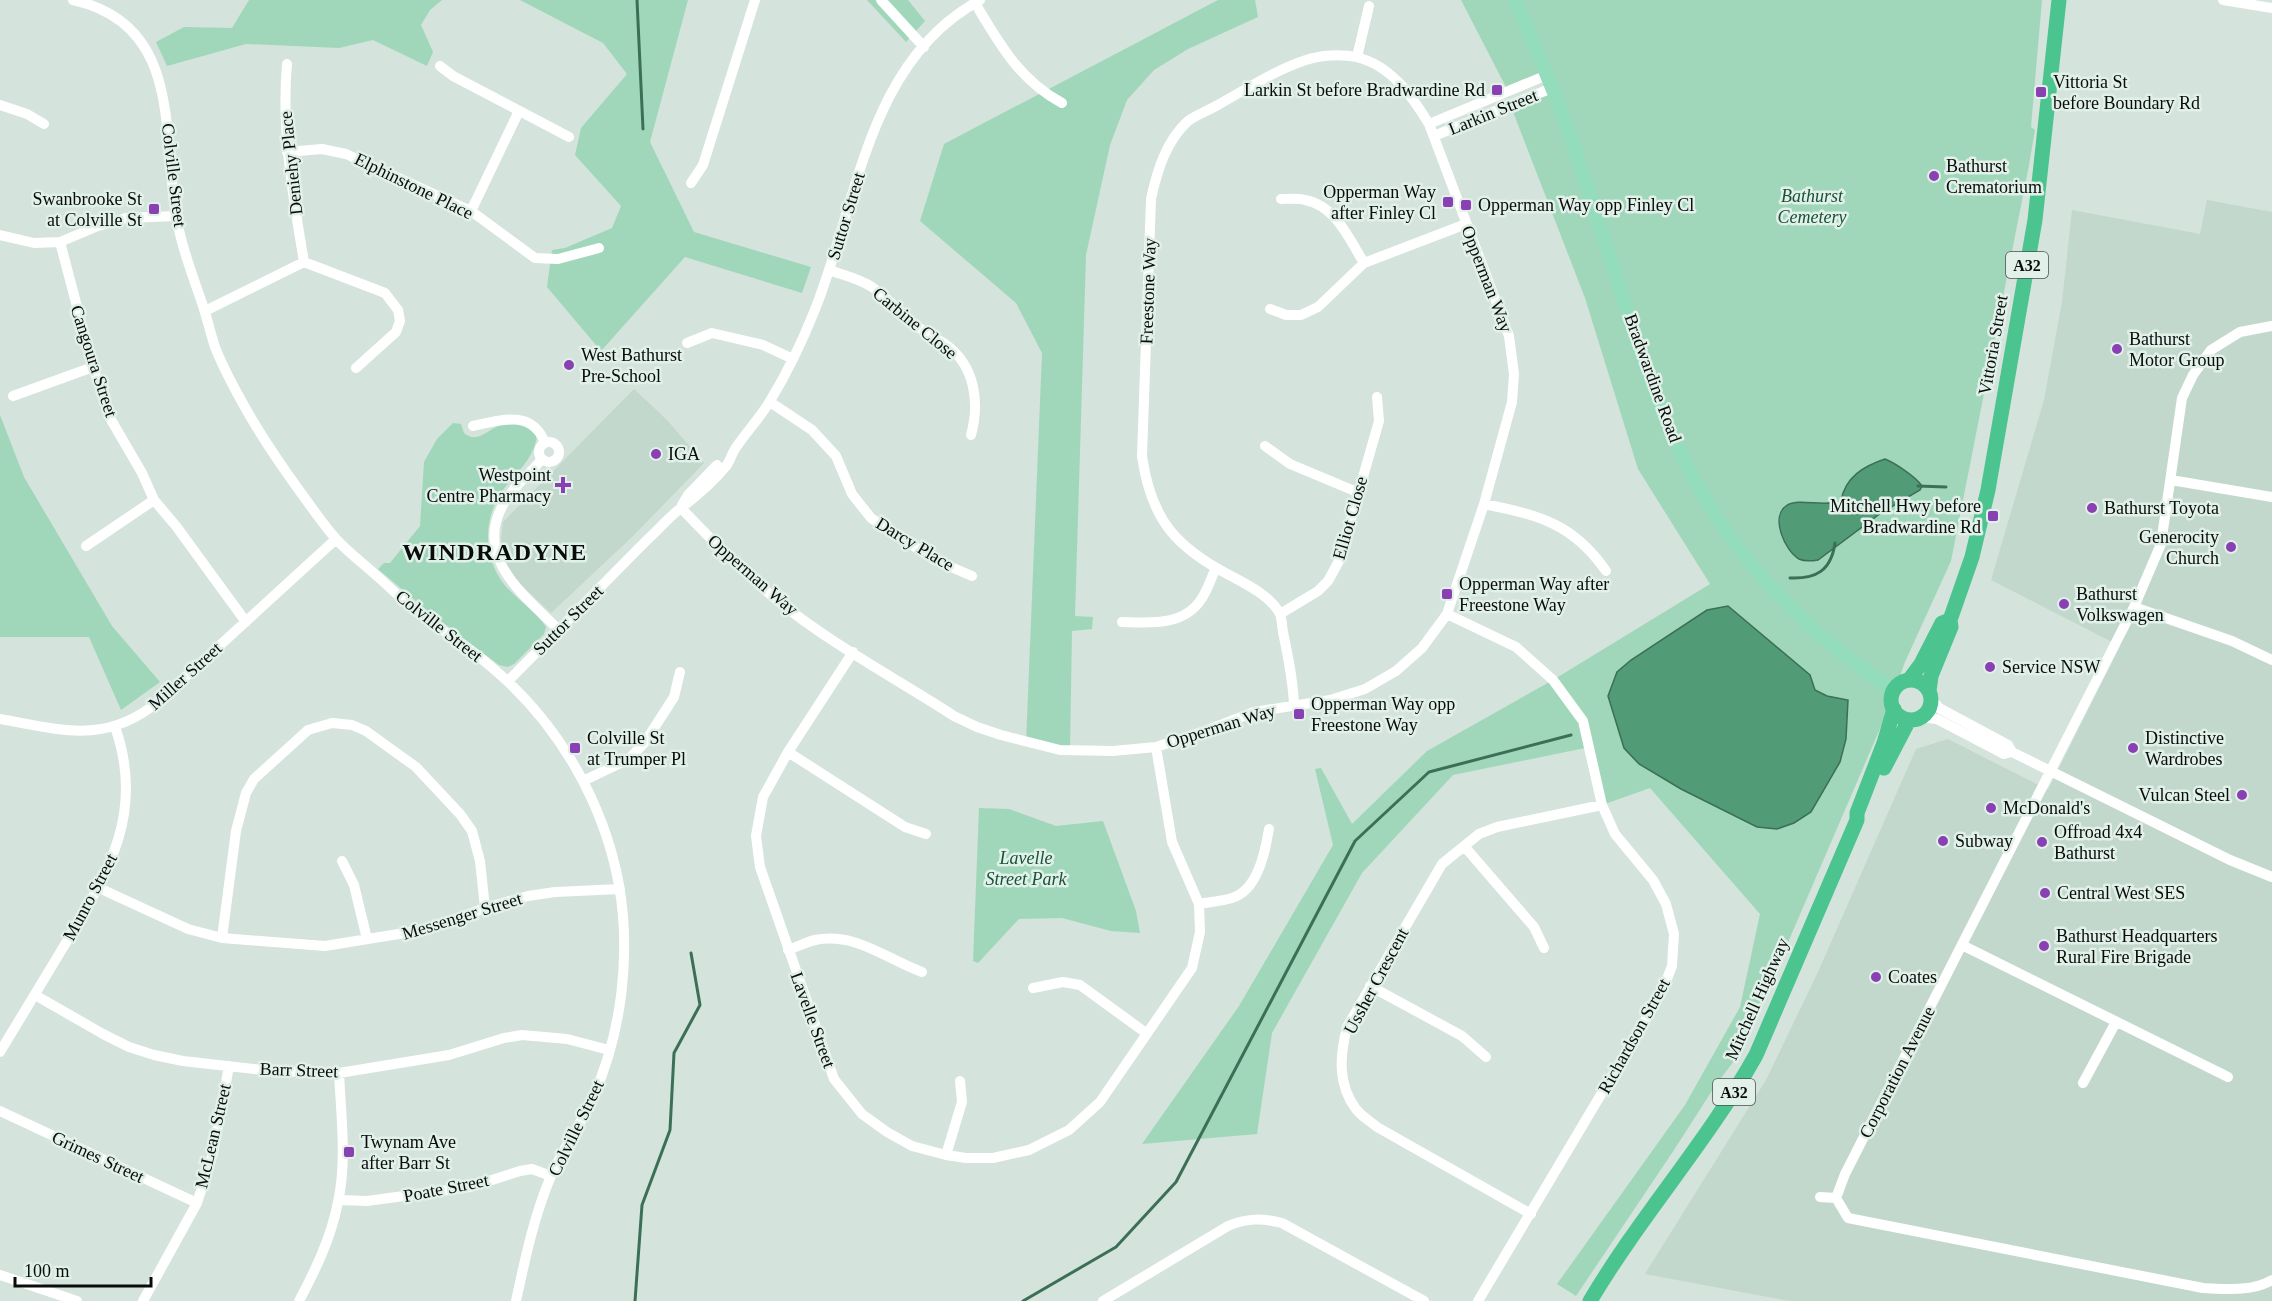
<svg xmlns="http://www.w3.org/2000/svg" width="2272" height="1301" font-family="Georgia,serif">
  <rect width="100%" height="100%" fill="#d4e3db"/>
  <path fill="#c2d8cc" d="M2207,200L2272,212V1301H1789L1645,1274L1766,1080L1818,972L1916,749L1948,739L2048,790L2120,646L1991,580L2044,400L2062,302L2072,210L2200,234Z
    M634,389L667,420L704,463L633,536L551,613L516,580L505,561L501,541L503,522Z"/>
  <path fill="#a0d7ba" d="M249,0H442L430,10L421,25L433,52L427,66L373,40L339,48L246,44L167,66L156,42L184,27L232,28Z
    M520,0H688L650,142L694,232L811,267L802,293L685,257L601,351L547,287L552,250L565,248L612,228L621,206L575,155L581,128L627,74L603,43Z
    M867,0H908L925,21L906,42Z
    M1218,0H1255L1258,17L1188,49L1154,70L1127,100L1110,145L1086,255L1075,616L1093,617L1092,629L1072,631L1070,750L1026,743L1042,353L1016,303L920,221L944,144Z
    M1461,0H2042L2031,127L2035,130L2029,165L1951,561L1905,662L1885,717L1752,1026L1734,1061L1715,1086L1674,1150L1576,1296L1557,1284L1685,1105L1740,1007L1760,914L1650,788L1602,805L1590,747L1453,775L1362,873L1272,1033L1257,1134L1142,1144L1239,1006L1333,845L1315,769L1321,768L1352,824L1427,751L1553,680L1710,584L1638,469L1585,298L1510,104L1551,88L1547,76L1508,91Z
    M0,415L24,477L112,626L160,682L121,710L89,637H0Z
    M453,423L461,424L464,433C478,445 488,428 502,425C512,422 521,425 531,426L537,436C533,459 520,469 506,486C485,512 482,548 499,577C511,597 534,608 546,627L544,634L514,664L508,667L499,665L429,612L378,569L384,563H390L420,526L424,462L437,439Z
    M979,808L1009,809L1056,826L1103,821L1136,911L1140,933L1111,931L1062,918L1019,919L978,963L973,961Z"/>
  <path fill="#519b77" stroke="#3b7056" stroke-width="1.5" d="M1885,459C1895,463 1916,477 1922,486L1920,490L1881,513L1818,560C1812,561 1805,562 1799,559C1785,551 1770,517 1786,506C1798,497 1824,508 1841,501C1845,477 1864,466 1885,459Z
    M1728,606L1810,675L1815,690L1827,696L1848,700L1846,739L1840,762L1811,812L1794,823L1777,829L1757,827L1681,789L1639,764L1624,748L1608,696L1617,672L1631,660L1707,610Z"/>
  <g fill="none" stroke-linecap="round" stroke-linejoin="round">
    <path stroke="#3b7056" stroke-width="3" d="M637,0L643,129
      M1918,486L1946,487
      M1790,578C1816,579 1831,571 1835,543
      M635,1301L642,1205L670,1130L674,1053L700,1005L691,953
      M1023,1301L1116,1247L1176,1182L1355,841L1429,772L1571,735"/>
    <path stroke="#fff" stroke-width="10" d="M73,0C182,24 162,132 176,215C181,245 192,274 202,303C207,317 210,332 215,347C222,365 232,384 242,402C260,435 282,467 304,497C315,512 325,527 337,540C349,553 364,564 377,576C392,589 406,604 423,616C447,634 473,650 496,671C559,725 604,803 619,885C631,954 622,1031 594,1095C582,1123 563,1148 551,1176C534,1216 525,1259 516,1301
      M881,0L924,47
      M2223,0L2272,8
      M975,3C999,43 1019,80 1062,103
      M1357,57L1369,6
      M287,64C281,131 293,196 304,262
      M440,66L453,76L569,137
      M0,105L27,114L44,124
      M1429,124L1547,75
      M1434,136L1552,88
      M287,152L322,149L346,154L471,211L535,258L558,259L599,248
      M691,183L703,165L755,0
      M1281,199C1289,199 1297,198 1305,200C1335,205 1350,240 1364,263
      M471,211L519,111
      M0,235L34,243L60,242L98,226L126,218L176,216
      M60,242L93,367L110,418L142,473L154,500L176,526L246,622
      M829,270C843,275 860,279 872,287C889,299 902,314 918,327C926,333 936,338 945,344C975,365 980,402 971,435
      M1270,309L1286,315H1301L1318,307L1364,263L1466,224
      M205,311L304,262L385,293L398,310L400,321L396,332L356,368
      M2272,326L2240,332L2211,350L2193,375L2182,398L2161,544L2134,607L1845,1174L1836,1198L1848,1218L2203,1288C2226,1289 2251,1292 2272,1280
      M687,343L712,333L763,345L793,359
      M13,396L93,367
      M770,402L812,430L836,456L852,494L871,518L935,560L972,576
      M473,426C501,420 532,409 545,443
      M539 452a10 10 0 1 1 20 0a10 10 0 1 1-20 0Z
      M1265,446L1290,464L1357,492
      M542,459C530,474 512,487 503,505C473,558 526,597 559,630
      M2171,480L2272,497
      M1484,504C1538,515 1573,523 1606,571
      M682,505L688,495L717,465
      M681,508C712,540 742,572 777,600C829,643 897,679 954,716L977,727L1001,735L1060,750L1113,751L1156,747L1208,730L1254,712L1330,700L1365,689L1396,671L1422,648L1447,614L1484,504L1512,402L1514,374L1509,336L1429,124C1412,96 1391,65 1356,57C1342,54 1320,55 1306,60C1275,70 1245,90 1216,106C1207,111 1196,115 1188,121C1166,141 1157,171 1151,199L1142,456C1151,520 1176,548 1233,577C1250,586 1271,597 1280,614C1282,619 1282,627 1283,632C1288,656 1293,680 1294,705
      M86,546L154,500
      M2134,607L2232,641L2272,660
      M1280,614L1318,591L1328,581L1339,561L1379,421L1377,397
      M1447,614L1516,647L1553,680L1583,721L1602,805L1615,834L1653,880L1666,904L1674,934L1672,966L1662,992L1478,1301
      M1122,622C1151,623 1185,626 1202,598C1208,589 1211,578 1216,568
      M853,652L788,752L763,797L756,836L760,867L834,1079L862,1114L887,1132L912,1146L946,1155L966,1158H993L1029,1150L1069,1130L1100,1102L1192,968L1200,932L1199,904L1172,842L1156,747
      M508,681C555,634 601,586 648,539C659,529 669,517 681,508C698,495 713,482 727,465C730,460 732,454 735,449C746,432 760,418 770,401C787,373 802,342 814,312C858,204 866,62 980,0
      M1930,697L1939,708L2008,745L2012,752L2230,860L2272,877
      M1920,717L1937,719L2004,754L2012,752
      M0,719C62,730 106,745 159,701L336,539
      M788,752L905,827L926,834
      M583,781L629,759L645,742L674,697L680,672
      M1464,846L1534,927L1544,948
      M342,861L354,885L367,939
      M99,888L188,929L222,938L325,946L429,929L485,908L528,896L555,892L620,889
      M1199,904C1210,902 1222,901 1232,898C1258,890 1265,852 1269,829
      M222,938L236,831L246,793L254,779L308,730L332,723L352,725L366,731L416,767L460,814L472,831L480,861L485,908
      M1962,945L2228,1077
      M788,950C797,947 806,942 815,940C856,932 886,959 922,972
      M1370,986L1462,1036L1486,1057
      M1033,988L1063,982L1080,985L1146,1033
      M35,995L103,1034L129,1047L154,1055L183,1061L272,1071L339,1073L449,1055L504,1038L522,1035L567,1039L609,1050
      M0,1052C21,1017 43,981 64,946C107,874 146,814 115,727
      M2083,1083L2116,1022
      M0,1111L197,1203
      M946,1155L962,1102L960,1081
      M1820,1197L1836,1198
      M339,1200L367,1201L470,1187L520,1171L532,1169L551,1176
      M1531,1214L1377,1127C1370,1121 1361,1116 1356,1109C1337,1084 1340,1055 1347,1027L1442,864L1479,834L1497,827L1602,805
      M0,1275L77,1301
      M143,1301L197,1203L213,1153L229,1066
      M299,1301C316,1269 331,1238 338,1202C347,1161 341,1115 339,1073
      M1103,1301L1228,1226C1247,1218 1262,1218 1282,1223L1424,1301"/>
    <path stroke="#93dcbc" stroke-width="14" d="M1515,0C1532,40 1550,80 1565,121C1579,161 1592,202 1605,242C1627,308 1646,378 1675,442C1722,544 1799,630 1894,690"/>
    <path stroke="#4bc48f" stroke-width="15" d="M1909,680L1921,664L1942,623L1950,620
      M1891 700a20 20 0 1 1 40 0a20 20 0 1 1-40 0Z
      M1929,691L1931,676L1951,627L1950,620L1972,557L1988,490L2035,220L2059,0
      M1884,768L1909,720
      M1590,1301C1641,1215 1708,1141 1756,1055L1857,820V813L1884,743L1894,709"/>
  </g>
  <g fill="#8940b2" stroke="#e1f0e8" stroke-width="2">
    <rect x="1491" y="84" width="12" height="12" rx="3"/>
    <rect x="2035" y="86" width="12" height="12" rx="3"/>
    <circle cx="1934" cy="176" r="6"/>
    <rect x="1442" y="196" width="12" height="12" rx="3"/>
    <rect x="1460" y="199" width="12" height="12" rx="3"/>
    <rect x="148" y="203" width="12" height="12" rx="3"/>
    <circle cx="2117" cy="349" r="6"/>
    <circle cx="569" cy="365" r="6"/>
    <circle cx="656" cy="454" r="6"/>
    <path d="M560 476h6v6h6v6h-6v6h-6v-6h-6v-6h6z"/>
    <circle cx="2092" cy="508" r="6"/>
    <rect x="1987" y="510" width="12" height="12" rx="3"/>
    <circle cx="2231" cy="547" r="6"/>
    <rect x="1441" y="588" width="12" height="12" rx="3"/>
    <circle cx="2064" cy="604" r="6"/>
    <circle cx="1990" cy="667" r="6"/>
    <rect x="1293" y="708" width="12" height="12" rx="3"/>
    <rect x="569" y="742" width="12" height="12" rx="3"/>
    <circle cx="2133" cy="748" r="6"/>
    <circle cx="2242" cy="795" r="6"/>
    <circle cx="1991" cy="808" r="6"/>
    <circle cx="1943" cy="841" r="6"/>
    <circle cx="2042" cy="842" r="6"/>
    <circle cx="2045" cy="893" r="6"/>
    <circle cx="2044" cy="946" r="6"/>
    <circle cx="1876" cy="977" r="6"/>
    <rect x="343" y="1146" width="12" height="12" rx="3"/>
  </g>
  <g text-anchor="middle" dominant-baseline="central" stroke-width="5" stroke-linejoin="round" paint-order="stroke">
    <g fill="#e1f0e8" stroke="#49504d" stroke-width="1.5">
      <rect x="2006" y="252" width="42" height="26" rx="4.5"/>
      <rect x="1713" y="1079" width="42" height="26" rx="4.5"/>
    </g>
    <g font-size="16" font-weight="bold" fill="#080c0a">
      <text x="2027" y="265">A32</text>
      <text x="1734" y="1092">A32</text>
    </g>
    <g font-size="18" fill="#080c0a" stroke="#e1f0e8" text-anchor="start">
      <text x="2053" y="82">Vittoria St<tspan x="2053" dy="21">before Boundary Rd</tspan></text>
      <text x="1485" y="90" text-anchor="end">Larkin St before Bradwardine Rd</text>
      <text x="1946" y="166">Bathurst<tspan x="1946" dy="21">Crematorium</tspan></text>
      <text x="1436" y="192" text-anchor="end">Opperman Way<tspan x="1436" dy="21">after Finley Cl</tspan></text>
      <text x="142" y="199" text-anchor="end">Swanbrooke St<tspan x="142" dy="21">at Colville St</tspan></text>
      <text x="1478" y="205">Opperman Way opp Finley Cl</text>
      <text x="2129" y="339">Bathurst<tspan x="2129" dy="21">Motor Group</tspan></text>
      <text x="581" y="355">West Bathurst<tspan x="581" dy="21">Pre-School</tspan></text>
      <text x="668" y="454">IGA</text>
      <text x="551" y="475" text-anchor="end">Westpoint<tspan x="551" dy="21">Centre Pharmacy</tspan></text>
      <text x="1981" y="506" text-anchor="end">Mitchell Hwy before<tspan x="1981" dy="21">Bradwardine Rd</tspan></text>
      <text x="2104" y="508">Bathurst Toyota</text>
      <text x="2219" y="537" text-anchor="end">Generocity<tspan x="2219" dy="21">Church</tspan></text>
      <text x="1459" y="584">Opperman Way after<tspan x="1459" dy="21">Freestone Way</tspan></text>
      <text x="2076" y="594">Bathurst<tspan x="2076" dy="21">Volkswagen</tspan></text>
      <text x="2002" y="667">Service NSW</text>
      <text x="1311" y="704">Opperman Way opp<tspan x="1311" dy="21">Freestone Way</tspan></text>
      <text x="587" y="738">Colville St<tspan x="587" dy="21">at Trumper Pl</tspan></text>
      <text x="2145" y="738">Distinctive<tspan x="2145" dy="21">Wardrobes</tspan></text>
      <text x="2230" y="795" text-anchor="end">Vulcan Steel</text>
      <text x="2003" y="808">McDonald's</text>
      <text x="2054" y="832">Offroad 4x4<tspan x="2054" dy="21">Bathurst</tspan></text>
      <text x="1955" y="841">Subway</text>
      <text x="2057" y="893">Central West SES</text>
      <text x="2056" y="936">Bathurst Headquarters<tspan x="2056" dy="21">Rural Fire Brigade</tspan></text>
      <text x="1888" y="977">Coates</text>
      <text x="361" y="1142">Twynam Ave<tspan x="361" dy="21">after Barr St</tspan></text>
    </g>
    <g font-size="18" fill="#080c0a" stroke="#e1f0e8">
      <text transform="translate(1493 112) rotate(-22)">Larkin Street</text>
      <text transform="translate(291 163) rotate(-96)">Deniehy Place</text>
      <text transform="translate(174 175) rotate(83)">Colville Street</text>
      <text transform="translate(414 186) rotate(26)">Elphinstone Place</text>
      <text transform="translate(846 216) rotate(-73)">Suttor Street</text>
      <text transform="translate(1487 279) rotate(69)">Opperman Way</text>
      <text transform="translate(1148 291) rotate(-88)">Freestone Way</text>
      <text transform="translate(915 323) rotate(39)">Carbine Close</text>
      <text transform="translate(1993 345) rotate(-80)">Vittoria Street</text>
      <text transform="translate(94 361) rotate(72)">Cangoura Street</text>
      <text transform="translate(1653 378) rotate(70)">Bradwardine Road</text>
      <text transform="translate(1350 518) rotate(-74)">Elliot Close</text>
      <text transform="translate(915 544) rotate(31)">Darcy Place</text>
      <text transform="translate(753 575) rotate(41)">Opperman Way</text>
      <text transform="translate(568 620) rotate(-45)">Suttor Street</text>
      <text transform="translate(439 626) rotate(38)">Colville Street</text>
      <text transform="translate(185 676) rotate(-42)">Miller Street</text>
      <text transform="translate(1221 726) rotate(-17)">Opperman Way</text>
      <text transform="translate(90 897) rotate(-62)">Munro Street</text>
      <text transform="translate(462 916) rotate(-17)">Messenger Street</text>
      <text transform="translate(1376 981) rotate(-62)">Ussher Crescent</text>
      <text transform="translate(1757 999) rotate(-66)">Mitchell Highway</text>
      <text transform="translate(813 1020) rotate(70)">Lavelle Street</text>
      <text transform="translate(1634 1036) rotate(-61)">Richardson Street</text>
      <text transform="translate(299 1070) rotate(2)">Barr Street</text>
      <text transform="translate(1897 1072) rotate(-63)">Corporation Avenue</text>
      <text transform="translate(576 1128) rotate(-64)">Colville Street</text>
      <text transform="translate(213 1136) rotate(-77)">McLean Street</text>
      <text transform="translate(98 1157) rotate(25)">Grimes Street</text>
      <text transform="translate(446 1188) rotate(-11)">Poate Street</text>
    </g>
    <g font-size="18" font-style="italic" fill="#165138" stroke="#e1f0e8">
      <text x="1812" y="196">Bathurst<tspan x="1812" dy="21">Cemetery</tspan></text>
      <text x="1026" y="858">Lavelle<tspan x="1026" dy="21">Street Park</tspan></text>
    </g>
    <g font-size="24" font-weight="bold" letter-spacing="1.5" fill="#080c0a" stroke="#e1f0e8">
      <text x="495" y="552">WINDRADYNE</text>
    </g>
  </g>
  <path d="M15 1277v9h136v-9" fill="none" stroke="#080c0a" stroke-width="3"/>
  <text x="24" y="1277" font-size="18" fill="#080c0a" stroke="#e1f0e8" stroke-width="4.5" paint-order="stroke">100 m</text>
</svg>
